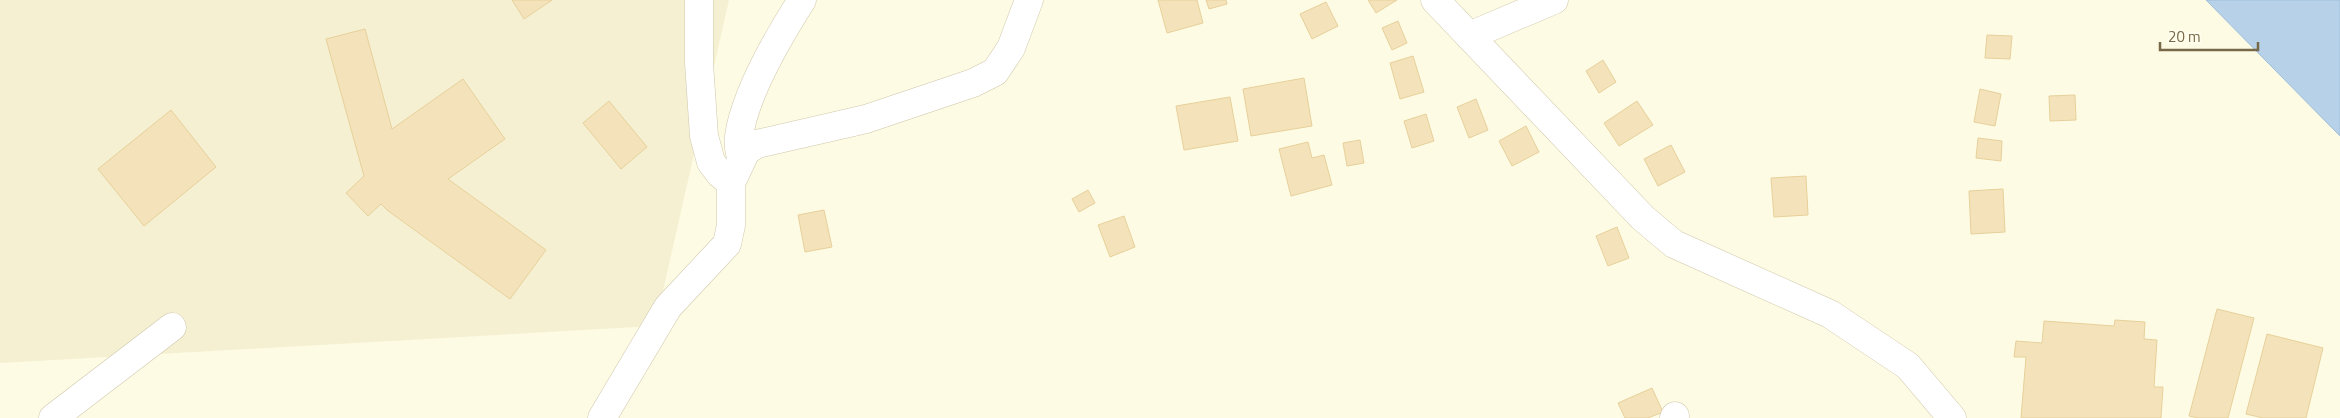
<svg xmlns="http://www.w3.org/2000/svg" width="2340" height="418" font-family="'Titillium Web',sans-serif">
  <rect width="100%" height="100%" fill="#fdfbe4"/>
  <path fill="#f5f0d2" d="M0,0H729L655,326L0,363Z"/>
  <path fill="#b7d2e8" stroke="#9dbeda" d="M2206,0H2340V136Z"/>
  <path fill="#f4e3ba" stroke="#e7d09a" d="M512,0H552L524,19Z
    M1158,0H1197L1203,23L1167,33Z
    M1206,0H1226L1227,4L1209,9Z
    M1368,0H1397L1376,13Z
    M1326,2L1338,26L1312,39L1300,14Z
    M1398,21L1407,43L1392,50L1382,28Z
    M365,29L392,129L463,79L505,139L448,179L546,250L510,299L387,210L381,204L368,216L346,193L364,176L326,39Z
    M1987,35L2012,36L2010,59L1985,58Z
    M1413,56L1424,92L1400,99L1390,63Z
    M1603,60L1616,82L1599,93L1586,71Z
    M1304,78L1312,126L1251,136L1243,89Z
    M1980,89L2001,94L1995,126L1974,122Z
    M2075,95L2076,120L2050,121L2049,96Z
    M1230,97L1238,141L1184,150L1176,106Z
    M1476,99L1488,130L1469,138L1457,107Z
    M609,101L647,147L621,169L583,123Z
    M1637,101L1653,125L1619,146L1604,123Z
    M171,110L216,167L144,226L98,169Z
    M1426,114L1434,141L1412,148L1404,121Z
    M1526,126L1539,152L1512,166L1499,141Z
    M1978,138L2002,141L2001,161L1976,158Z
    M1360,140L1364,163L1347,166L1343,143Z
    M1308,142L1312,158L1324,155L1332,185L1291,196L1279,149Z
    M1671,145L1685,172L1658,186L1644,159Z
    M1806,176L1808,215L1774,217L1771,178Z
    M2003,189L2005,232L1971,234L1969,191Z
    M1088,190L1095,203L1079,212L1072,199Z
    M824,210L832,247L805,252L798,215Z
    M1124,216L1135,247L1110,257L1098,225Z
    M1617,227L1629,258L1608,266L1596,236Z
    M2217,309L2254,318L2228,418H2198L2189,416Z
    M2115,320L2145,322L2144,339L2157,340L2154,387H2163L2161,418H2021L2026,357H2014L2016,341L2042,343L2044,321L2114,326Z
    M2267,334L2323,348L2306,418H2263L2246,414Z
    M1652,388L1663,412L1648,418H1625L1618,403Z"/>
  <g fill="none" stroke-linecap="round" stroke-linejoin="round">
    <g stroke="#cfc6aa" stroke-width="29">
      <path id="minor" d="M699,0V63L704,136L711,162L720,174L731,183
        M1435,0L1643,218L1674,244L1830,314L1908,366L1952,418
        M1469,36L1554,0
        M741,159C740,151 737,144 739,136C745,94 779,36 802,0
        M53,418L172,327
        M602,418L668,307L727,244L731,225V183L746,151L757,144L866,119L973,83L995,72L1011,48L1029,0
        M1674,418L1675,416"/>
    </g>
    <use href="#minor" stroke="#fff" stroke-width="28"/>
  </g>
  <path d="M2160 42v8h98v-8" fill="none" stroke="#776848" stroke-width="2.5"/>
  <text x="2168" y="42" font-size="15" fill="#776848" stroke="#fffdeb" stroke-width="4" paint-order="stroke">20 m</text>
</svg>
